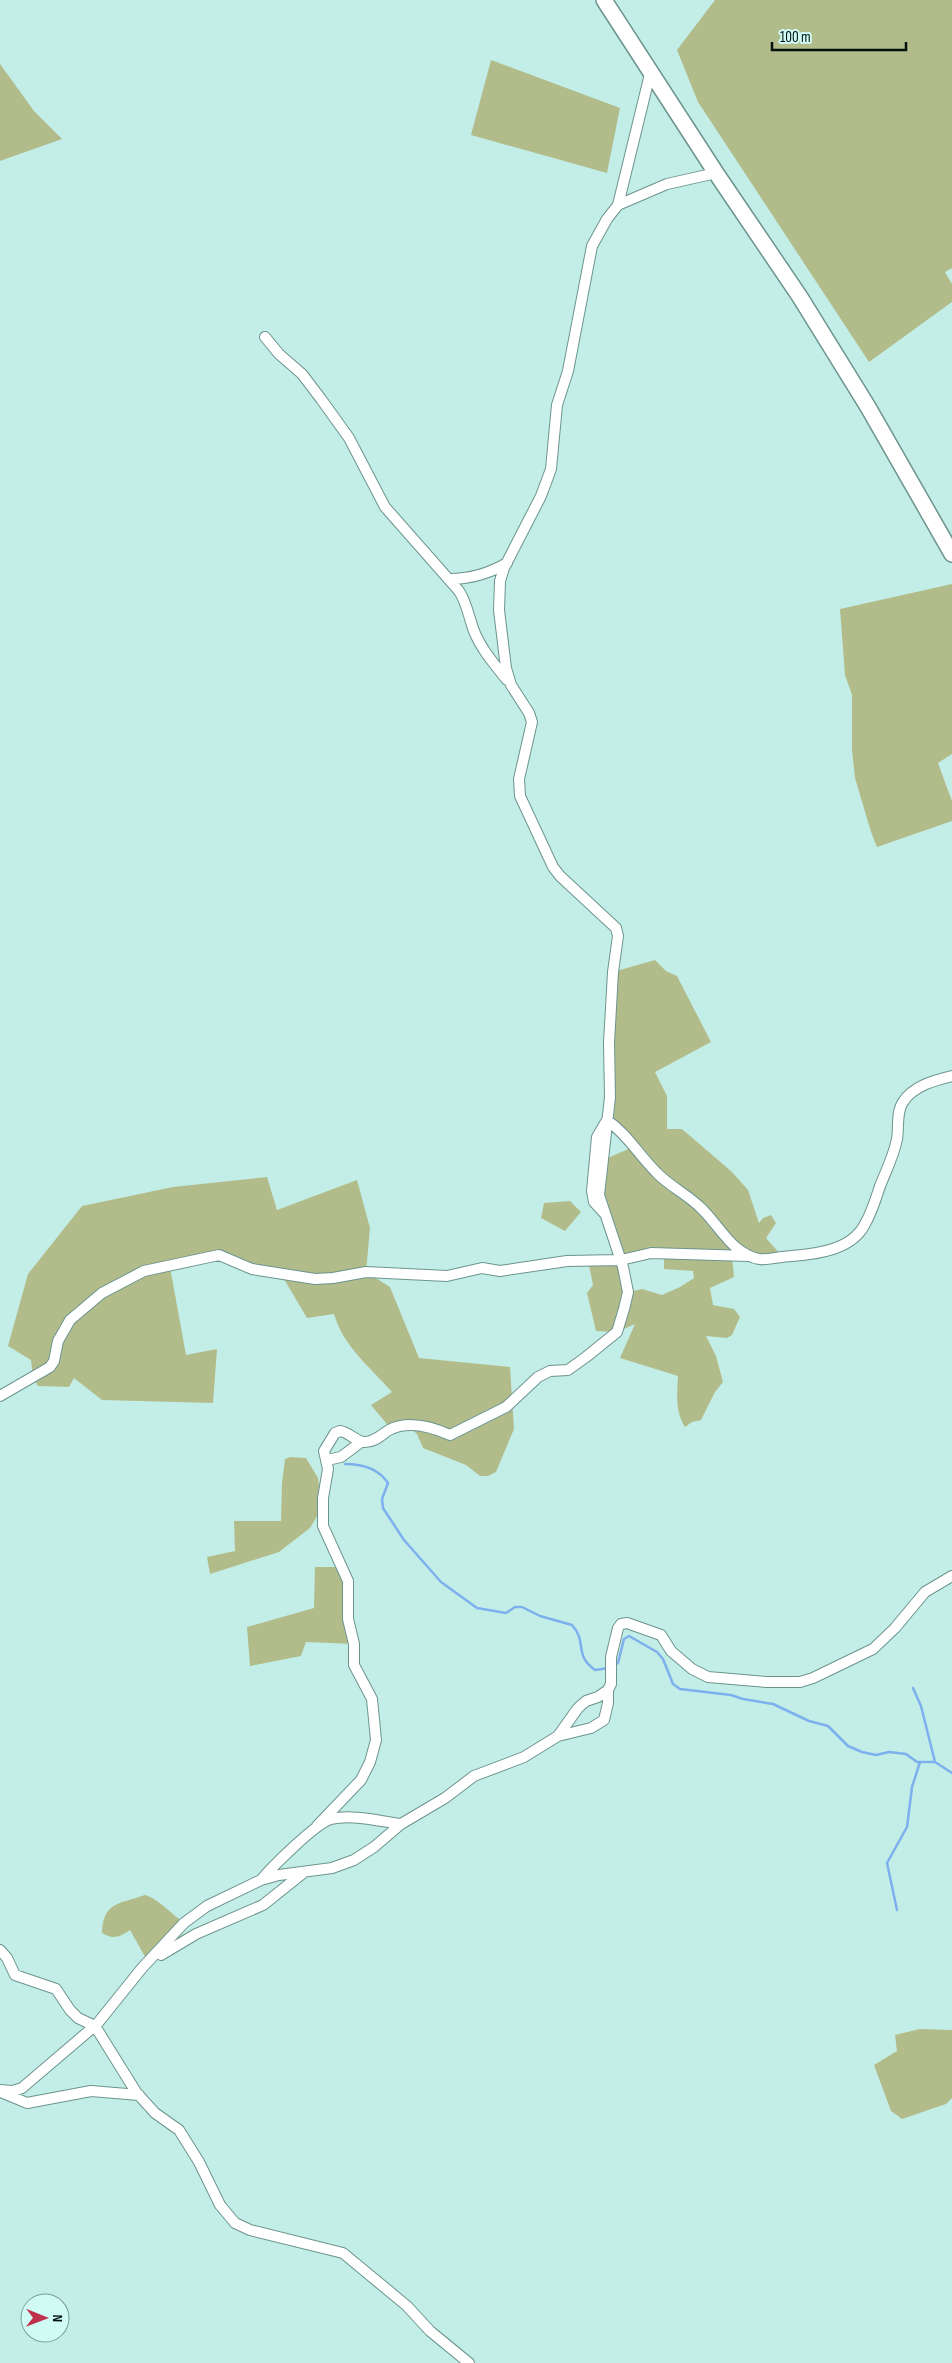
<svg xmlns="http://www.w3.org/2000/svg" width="952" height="2363" font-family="'Sofia Sans Condensed',sans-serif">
  <rect width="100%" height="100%" fill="#c3eee7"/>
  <path fill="#b2bc8b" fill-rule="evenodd" d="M715,0H952V268L945,272L952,284V302L869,362L698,102L677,50Z
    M491,60L620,108L607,173L471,135Z
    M0,64L34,111L62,139L0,161Z
    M952,584V754L938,763L952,801V821L877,847L871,832L855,778L852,750V695L845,675L840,609Z
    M655,960L666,971L677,976L711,1042L655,1072L667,1096V1129H682L732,1172L748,1190L759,1223L763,1218L771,1215L776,1223L766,1238L782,1256L762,1266L759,1260L732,1256L734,1277L710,1288L713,1305L734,1309L740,1317L732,1335L727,1338L706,1336L716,1356L723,1382L715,1392L701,1420L692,1422L685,1427C675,1411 677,1395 678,1376L620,1358L635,1324L617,1332L596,1331L587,1293L593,1285L588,1260L617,1258L603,1208V1160L633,1147L607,1120L613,972ZM664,1256V1269L693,1271L694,1278L680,1287L662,1295L642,1289L630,1292L623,1261Z
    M267,1177L277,1210L357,1180L370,1228L366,1272L390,1287L419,1358L510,1367L514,1429L496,1472L488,1476H480L466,1465L423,1448L417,1434L408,1426L391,1429L371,1405L392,1392C370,1367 343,1346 334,1314L307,1318L281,1274L225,1256L170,1267L186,1355L217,1349L213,1403L102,1400L74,1378L69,1387L38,1386L33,1378L31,1360L8,1346L28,1274L82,1206L173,1187Z
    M570,1201L581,1212L565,1231L541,1218L544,1203Z
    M290,1457L306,1458L318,1478L322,1508L310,1528L279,1552L210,1574L207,1557L235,1551L234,1521H281L282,1483L285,1459Z
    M315,1567H340L354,1644L306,1642L301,1656L250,1666L247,1627L314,1608Z
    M145,1895C157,1898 173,1915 184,1923L148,1962L130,1930C120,1937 113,1940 102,1933C103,1902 119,1904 145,1895Z
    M920,2029L952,2030V2098L946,2104L902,2119L891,2111L874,2065L897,2051L895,2035Z"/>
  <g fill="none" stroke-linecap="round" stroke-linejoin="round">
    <path stroke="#7eb0ed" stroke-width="2.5" d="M345,1464C362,1464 378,1468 388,1483L382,1499L383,1508L404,1540L441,1582L477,1608L506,1613L515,1607H522L540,1616L572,1625C588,1643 573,1654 595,1670L609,1668
      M613,1665L618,1663L624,1639L629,1636L657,1652L663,1659L673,1684L680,1689L731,1695L743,1699L773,1704L809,1721L828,1726L848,1746L862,1752L876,1755L889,1752L906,1754L917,1762H935L952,1773
      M913,1688L921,1706L935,1762
      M897,1910L887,1863L907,1827L912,1787L920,1762"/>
    <g stroke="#6c948e" stroke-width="12">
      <path id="street" d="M618,205L667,184L716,173
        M265,337L279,354L302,374L321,399L349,438L385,507L459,591C467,603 469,618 474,631C481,649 495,665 507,680
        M449,579C469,579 490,573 507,563
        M604,1213L594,1202L592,1191L597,1137L607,1120C628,1135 638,1154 656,1172C670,1187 689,1195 703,1210C715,1222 725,1239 738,1249C761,1266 768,1257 792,1256C817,1254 852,1250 865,1224C872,1212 876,1198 880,1186C886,1171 894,1155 897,1139C899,1128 896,1112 903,1102C913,1086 935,1080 952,1076
        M0,1396L50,1367L54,1361L58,1341L70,1320L102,1293L144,1271L219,1255L252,1269L315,1279L333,1278L366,1272L447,1276L482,1268L500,1271L567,1261L621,1260L651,1253L749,1256
        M327,1460L341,1457L361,1442
        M558,1736L591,1728L604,1720L608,1703V1690
        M317,1826L361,1780L370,1762L376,1740L372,1699L354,1665V1644L348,1619V1581L323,1526V1498L328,1469L324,1451L335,1433L340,1431C349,1432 356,1442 365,1442C375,1442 381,1435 389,1430C408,1420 432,1427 450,1435L506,1407L538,1377L550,1371L568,1370L586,1357L617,1332L624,1309L628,1292L623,1267L599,1195L610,1097L609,1043L613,972L618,936L616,928L560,876L553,867L520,796L519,779L532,722L529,713L511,685L506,668L499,610L500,581L504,568L541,496L551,469L557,405L568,371L592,246L607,219L618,205L650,74
        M261,1880C273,1866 316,1823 331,1819C352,1814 379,1821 401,1824
        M0,1950L7,1958L15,1975L56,1989L70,2010L78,2018L95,2026L136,2092L155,2113L179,2130L199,2162L220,2205L235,2223L250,2230L343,2253L407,2306L430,2331L469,2363
        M161,1955L196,1934L263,1905L303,1873
        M0,2090L13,2091L22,2088L97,2024L142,1968L184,1923L207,1906L261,1880L279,1875L332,1868L354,1860L374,1847L401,1824L445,1798L474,1776L524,1757L558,1736L578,1708L586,1701L598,1697L608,1690L611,1684V1657L618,1628L621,1624L627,1623L661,1635L671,1651L692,1669L708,1677L766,1682H800L813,1678L873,1649L895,1628L925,1592L952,1576
        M3,2093L27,2103L91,2091L139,2095"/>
    </g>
    <g stroke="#6c948e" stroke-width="18">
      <path id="secondary" d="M604,0L716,173L800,297L868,407L952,554"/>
    </g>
    <use href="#street" stroke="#fff" stroke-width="10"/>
    <use href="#secondary" stroke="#fff" stroke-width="15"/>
  </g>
  <g transform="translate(45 2318) rotate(91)"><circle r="24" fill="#d0fbf5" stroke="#7e9d99"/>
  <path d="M0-4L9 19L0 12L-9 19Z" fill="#c02f4c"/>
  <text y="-8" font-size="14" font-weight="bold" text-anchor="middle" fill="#03110f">N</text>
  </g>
  <path d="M772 42v8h134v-8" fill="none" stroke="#03110f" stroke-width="2.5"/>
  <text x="780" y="42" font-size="15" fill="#03110f" stroke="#d0fbf5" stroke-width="4" paint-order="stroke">100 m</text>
</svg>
